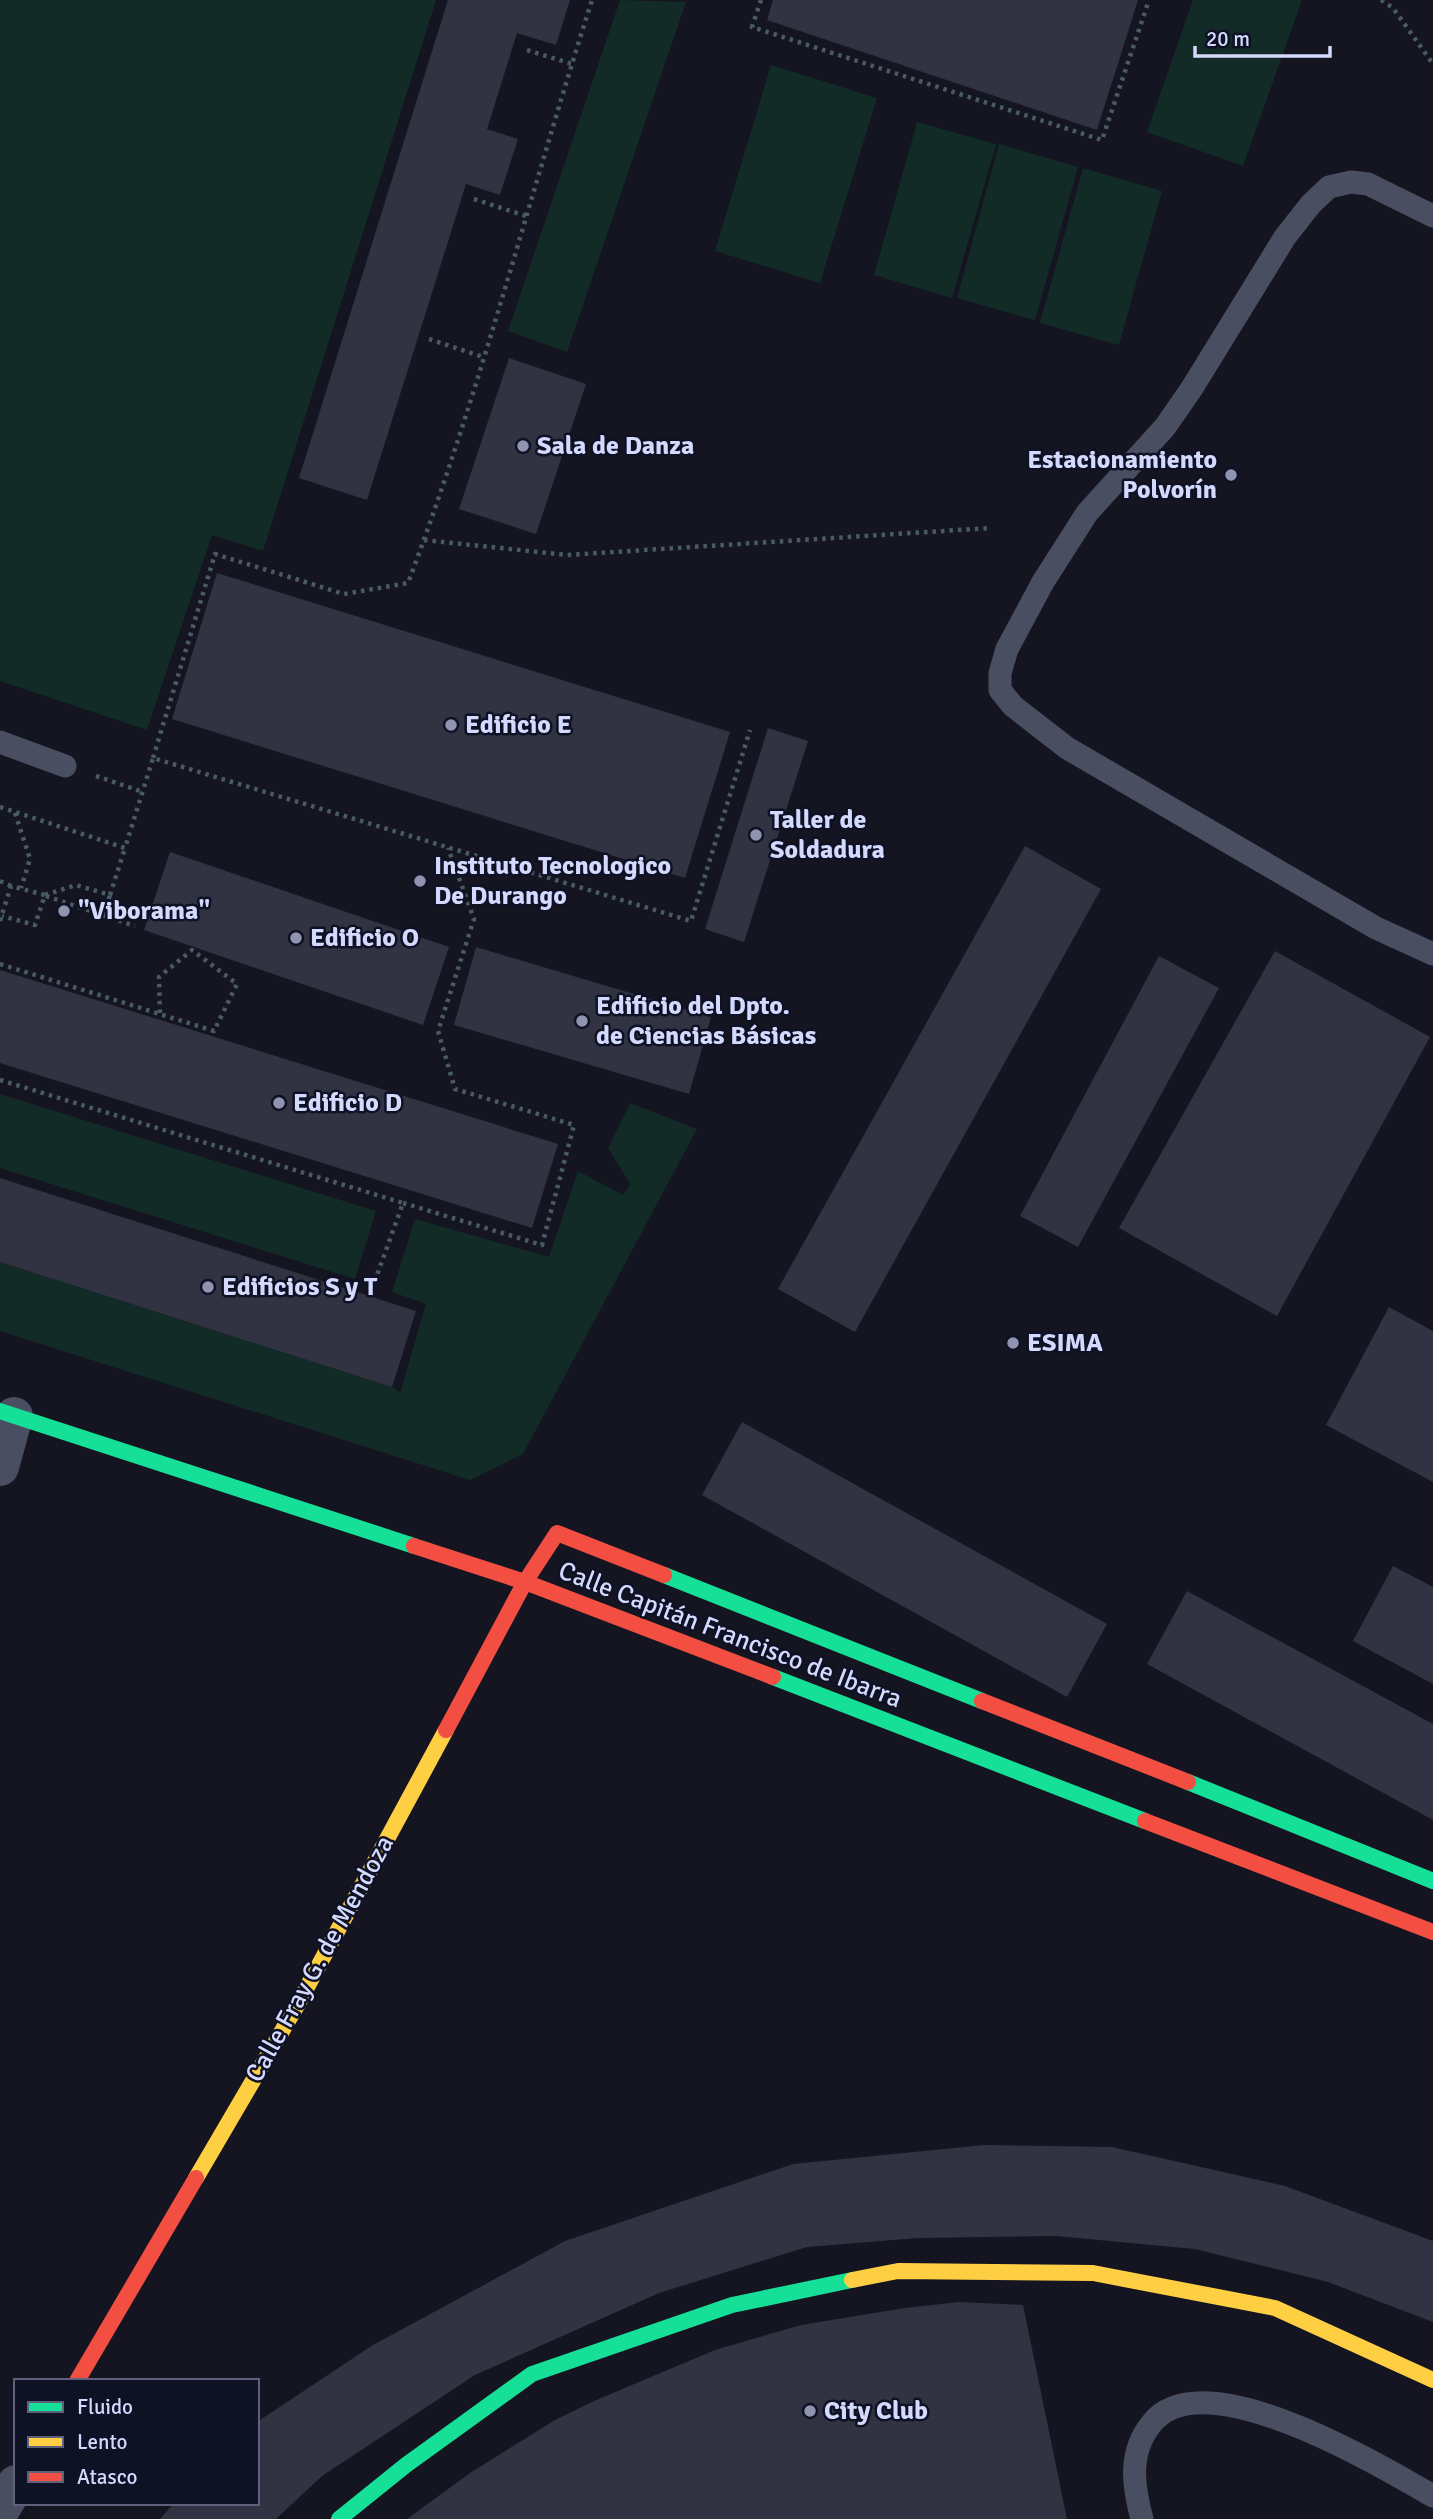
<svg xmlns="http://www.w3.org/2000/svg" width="1433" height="2519" font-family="Signika,sans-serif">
  <rect width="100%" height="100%" fill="#141520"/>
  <path fill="#122b26" d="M0,0H436L263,551L212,535L147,730L0,681Z
    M620,0L686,2L567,352L508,331Z
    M1193,0H1302L1243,166L1147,132Z
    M771,65L877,98L820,283L715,251Z
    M917,122L996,144L952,298L874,275Z
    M999,144L1078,167L1035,320L957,298Z
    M1083,168L1162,191L1119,345L1040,323Z
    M0,1094L376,1211L355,1279L0,1168Z
    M630,1103L697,1129L523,1454L470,1480L0,1331V1262L392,1387L400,1393L426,1304L392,1292L415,1219L549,1257L578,1171L623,1195L630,1184L608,1148Z"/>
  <path fill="#323342" d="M448,0H570L556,45L517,33L487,129L518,139L500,195L466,184L367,500L299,478Z
    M773,0H1138L1097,130L767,20Z
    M509,358L586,384L536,534L459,509Z
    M217,573L730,732L685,878L172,719Z
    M768,728L808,741L744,942L705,929Z
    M1025,846L1101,889L855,1332L778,1289Z
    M170,852L449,947L423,1025L144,930Z
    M476,947L711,1017L689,1094L454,1025Z
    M1275,951L1430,1037L1277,1316L1119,1228Z
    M1159,956L1219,988L1078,1247L1020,1216Z
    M0,970L558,1144L532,1228L0,1063Z
    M0,1178L416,1311L392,1387L0,1262Z
    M1389,1307L1433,1331V1482L1326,1425Z
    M742,1422L1107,1624L1067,1697L702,1495Z
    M1393,1566L1433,1587V1684L1353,1641Z
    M1187,1591L1433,1724V1820L1147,1664Z
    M984,2145L1112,2147L1285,2186L1433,2241V2322L1328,2282L1195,2249L1056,2236L918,2238L807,2247L659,2293L475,2375L322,2476L276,2519H160L174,2503H257V2422L373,2345L565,2241L793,2164Z
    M959,2302L1023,2305L1067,2519H407L470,2473L555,2420L594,2401L715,2350L801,2325L905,2308Z"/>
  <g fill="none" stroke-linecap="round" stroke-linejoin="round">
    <path stroke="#495b62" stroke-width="4.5" stroke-dasharray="3.5 5" stroke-linecap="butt" d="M761,0L752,27L1102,140L1149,0
      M1381,0L1393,8L1433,64
      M527,50L572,64
      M474,199L526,216
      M429,339L483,357
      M424,540L567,555L990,528
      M153,758L215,554L344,594L408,583C480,392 530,194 592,0
      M96,776L143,792
      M0,807L125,848L153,758L691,921L750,730
      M15,813L30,859L21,888
      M0,881L11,886
      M45,895L76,885L110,895L125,848
      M46,896L135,926
      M103,915L110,895
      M0,921L11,886L45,895L35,925L2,916
      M0,964L214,1031L237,984L192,950L159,977L160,1014
      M0,1080L403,1203L372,1289
      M403,1203L542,1245L574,1125L455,1089L438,1031L474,919L448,848"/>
    <path stroke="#4a4e61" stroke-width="23" d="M1433,216L1368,184L1351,182L1329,187L1311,204L1285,237L1192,388L1165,427L1087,513L1043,582L1007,649L1000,673V690L1013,706L1067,748L1376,928L1433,954
      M0,742L65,766
      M1142,2519C1133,2486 1128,2452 1152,2423C1203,2359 1379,2465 1433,2496"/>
    <path stroke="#4a4e61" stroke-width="38" d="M0,1467L14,1416
      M0,2511L16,2484"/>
    <path stroke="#16e098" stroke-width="16" d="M0,1411L414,1546
      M664,1575L982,1701
      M773,1677L1145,1821
      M1188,1782L1433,1881
      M339,2519L406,2465L532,2374L732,2305L852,2280"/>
    <path stroke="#ffcf43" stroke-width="16" d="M196,2178L299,2002L446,1730
      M852,2280L898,2271L1093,2273L1275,2308L1433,2380"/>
    <path stroke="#f24e42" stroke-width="16" d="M414,1546L525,1582L773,1677
      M982,1701L1188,1782
      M446,1730L525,1582L557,1533L664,1575
      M1145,1821L1433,1932
      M77,2381L196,2178"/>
  </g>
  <g fill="#9194b0" stroke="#0f1125" stroke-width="2.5">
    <circle cx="523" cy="446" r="7"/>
    <circle cx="1231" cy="475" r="7"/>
    <circle cx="451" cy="725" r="7"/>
    <circle cx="756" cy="835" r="7"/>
    <circle cx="420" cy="881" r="7"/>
    <circle cx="64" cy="911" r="7"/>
    <circle cx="296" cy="938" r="7"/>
    <circle cx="582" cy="1021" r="7"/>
    <circle cx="279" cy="1103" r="7"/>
    <circle cx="208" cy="1287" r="7"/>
    <circle cx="1013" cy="1343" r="7"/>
    <circle cx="810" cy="2411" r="7"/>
  </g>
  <g text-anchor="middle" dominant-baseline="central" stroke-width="5" stroke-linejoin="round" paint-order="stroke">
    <g font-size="26" font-weight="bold" fill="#d4d9fe" stroke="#0f1125" text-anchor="start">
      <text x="537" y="446">Sala de Danza</text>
      <text x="1217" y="460" text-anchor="end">Estacionamiento<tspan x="1217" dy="30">Polvorín</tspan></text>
      <text x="465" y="725">Edificio E</text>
      <text x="770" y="820">Taller de<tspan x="770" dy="30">Soldadura</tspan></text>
      <text x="434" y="866">Instituto Tecnologico<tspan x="434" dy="30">De Durango</tspan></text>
      <text x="78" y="911">"Viborama"</text>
      <text x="310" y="938">Edificio O</text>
      <text x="596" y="1006">Edificio del Dpto.<tspan x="596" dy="30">de Ciencias Básicas</tspan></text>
      <text x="293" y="1103">Edificio D</text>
      <text x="222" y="1287">Edificios S y T</text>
      <text x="1027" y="1343">ESIMA</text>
      <text x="824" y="2411">City Club</text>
    </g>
    <g font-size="26" fill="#d4d9fe" stroke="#0f1125">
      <text transform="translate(730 1635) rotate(21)">Calle Capitán Francisco de Ibarra</text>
      <text transform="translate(320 1959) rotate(-61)">Calle Fray G. de Mendoza</text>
    </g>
  </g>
  <rect x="14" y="2379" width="245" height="126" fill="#0f1125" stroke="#5e617c" stroke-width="2"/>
  <rect x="28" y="2402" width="35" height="10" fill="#16e098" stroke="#5e617c" stroke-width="2"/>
  <text x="77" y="2414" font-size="21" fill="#d4d9fe">Fluido</text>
  <rect x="28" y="2437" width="35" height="10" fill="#ffcf43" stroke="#5e617c" stroke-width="2"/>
  <text x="77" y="2449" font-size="21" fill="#d4d9fe">Lento</text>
  <rect x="28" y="2472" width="35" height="10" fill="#f24e42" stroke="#5e617c" stroke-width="2"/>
  <text x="77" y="2484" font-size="21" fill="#d4d9fe">Atasco</text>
  <path d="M1195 46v10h135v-10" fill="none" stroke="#d4d9fe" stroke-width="3.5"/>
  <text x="1206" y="46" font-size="21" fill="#d4d9fe" stroke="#0f1125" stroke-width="5" paint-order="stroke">20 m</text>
</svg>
